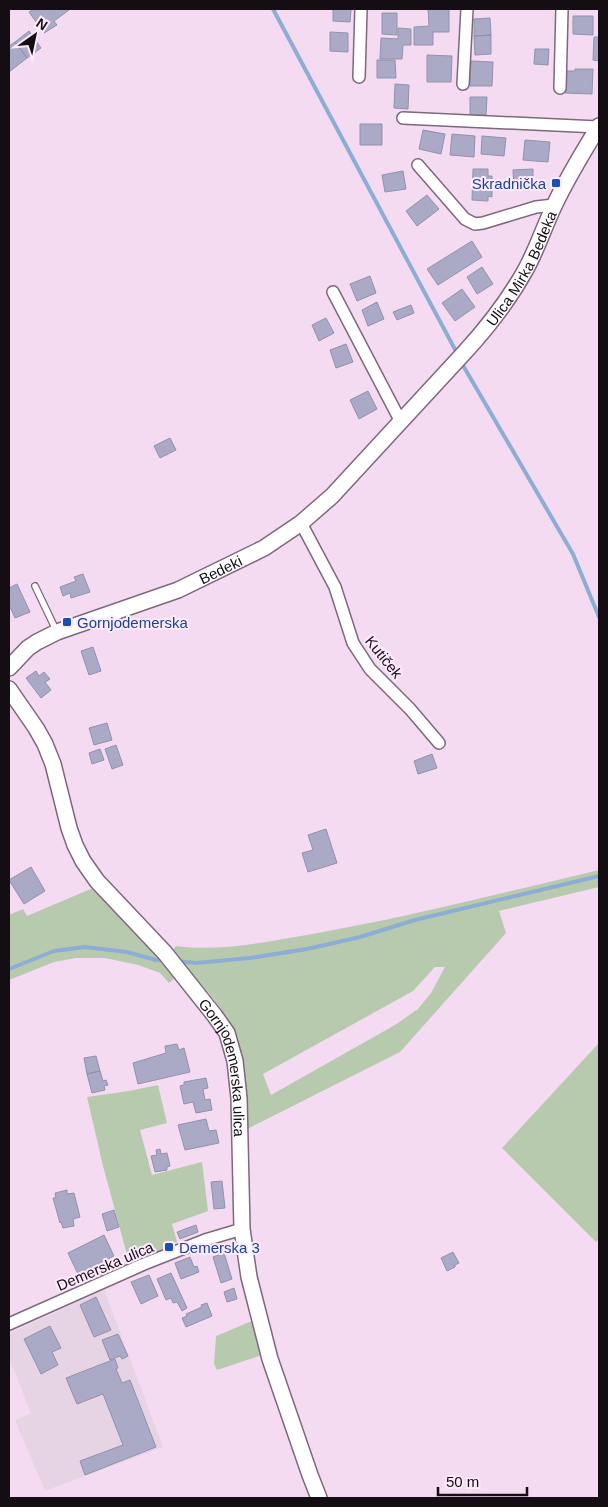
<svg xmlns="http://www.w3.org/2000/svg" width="608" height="1507" font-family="Arial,sans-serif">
  <rect width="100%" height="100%" fill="#f4dbf2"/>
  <path fill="#e6d4e5" d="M104,1290L163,1447L45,1491L15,1420L31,1413L9,1358V1337L12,1332Z"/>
  <path fill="#b7caad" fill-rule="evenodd" d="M599,870V887L499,911L506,933L400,1052L247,1129C245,1104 245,1065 237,1041C226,1006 195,978 171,952L176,946C220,952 264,942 307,935C405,918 502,893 599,870ZM435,967H445L431,993L418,1009L395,1025L271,1095L263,1074L413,991Z
    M93,888L96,893L160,955L176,977L169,983L160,973L138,965L105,958H76L54,962L9,980V915L23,909L27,916Z
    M598,1044L599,1045V1239L596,1242L502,1148Z
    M158,1085L167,1123L140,1130L152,1175L202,1162L208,1211L172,1224L177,1242L166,1246V1249L129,1262L103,1166L87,1097L129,1091Z
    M252,1321L262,1355L217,1370L214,1364L216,1336Z"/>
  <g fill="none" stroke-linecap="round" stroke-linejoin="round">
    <path stroke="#8eadd4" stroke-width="4" d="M273,9L458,355
      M461,362L573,554L599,617
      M177,961L196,963L250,958L307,949L360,937L415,920L599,876
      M9,969L54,951L85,947L127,952L156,960H165"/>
  </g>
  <path fill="#abaac6" stroke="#9291ac" d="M34,9H68L69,10L54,21L57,25L44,33L29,12Z
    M333,9H351L350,22L333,21Z
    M428,9H449V32H433V45H414V27L429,26Z
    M382,13H397V35L382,34Z
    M573,16H593V35L573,34Z
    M490,18L491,35L474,36V19Z
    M398,28L411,29V45H403L402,59H380L381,38L398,39Z
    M29,31L41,48L27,58L15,42Z
    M330,32L348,33V52L330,51Z
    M491,35V54L475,55L474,36Z
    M594,37H599V61L593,60Z
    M15,42L27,58L9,72V46Z
    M535,49H549L548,65L534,64Z
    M427,55L452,56L451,82H427Z
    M377,60H395L396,78H377Z
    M471,61L493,62L492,86H470Z
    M575,69H593L592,94L565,93L566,71H575Z
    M395,84L409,85L408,109L394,108Z
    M470,97H487L486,115H470Z
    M360,124H382V145H360Z
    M423,130L445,134L441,154L419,149Z
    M452,134L475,136L474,157L450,155Z
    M482,136L506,138L504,156L481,154Z
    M525,140L550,142L548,162L523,160Z
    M473,169H488V176H492V197L488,196V201L472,200Z
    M533,169V188H514L513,170Z
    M403,171L406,189L385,192L382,175Z
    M427,195L439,209L417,226L406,211Z
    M472,241L482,257L438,285L427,269Z
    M482,267L493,284L477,294L467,277Z
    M370,276L376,293L357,301L350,284Z
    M462,289L475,307L455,321L442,303Z
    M377,302L384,319L368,326L362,310Z
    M411,305L414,313L397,320L393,312Z
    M326,318L334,333L319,341L312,325Z
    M346,344L353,362L336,368L330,350Z
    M368,391L377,409L359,419L350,400Z
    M170,438L176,450L160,458L154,446Z
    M83,574L90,592L71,598L70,593L63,596L60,587L76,581L74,577Z
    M17,584L30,612L15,618L10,607H9V588Z
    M93,647L101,671L89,675L81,651Z
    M36,671L39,676L44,672L50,679L45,682L51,690L41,698L26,678Z
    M107,723L112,740L94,745L89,728Z
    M116,745L123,765L112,769L105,749Z
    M100,749L104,760L92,764L89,753Z
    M432,754L437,768L418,774L414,761Z
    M326,829L337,863L308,872L302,853L313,850L308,835Z
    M31,867L45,891L24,904L9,880Z
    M177,1044L179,1050L184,1048L190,1072L138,1084L133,1063L166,1053L165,1046Z
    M96,1056L100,1071L87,1074L84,1058Z
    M100,1071L103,1081L106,1080L108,1085L104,1086L105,1090L92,1093L87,1074Z
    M206,1078L208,1088L203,1089L205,1100L210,1099L212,1110L196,1113L193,1102L184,1104L180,1086L184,1085V1082Z
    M206,1119L209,1131L216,1130L219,1143L185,1150L178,1125Z
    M160,1149L161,1154L167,1153L170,1166L167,1167V1170L155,1172L151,1156L157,1155L156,1150Z
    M222,1181L225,1208L214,1209L211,1182Z
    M67,1190V1194L74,1193L80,1217L73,1219L74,1226L63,1228L61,1222L60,1223L53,1198H56L55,1193Z
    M114,1210L119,1227L107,1231L102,1214Z
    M196,1225L198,1232L180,1239L177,1232Z
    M104,1235L114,1256L78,1274L68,1253Z
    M453,1252L459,1263L455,1265V1267L447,1271L441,1258Z
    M224,1253L232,1279L221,1283L213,1257Z
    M190,1257L194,1267L197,1266L199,1272L181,1279L175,1263Z
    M171,1273L187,1308L182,1311L177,1302L173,1303L171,1298L166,1300L157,1279Z
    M149,1275L158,1296L141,1304L131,1282Z
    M234,1288L237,1299L227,1302L224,1292Z
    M96,1297L111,1330L94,1337L80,1305Z
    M207,1303L212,1316L186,1327L182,1318L187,1316L186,1314L202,1307L201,1305Z
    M50,1326L61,1348L52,1352L58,1365L41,1374L24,1339Z
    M118,1334L128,1356L122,1359L120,1356L110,1360L102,1340Z
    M115,1359L118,1368L116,1369L122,1383L130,1380L156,1447L85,1475L80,1461L123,1445L103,1394L77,1404L66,1378Z"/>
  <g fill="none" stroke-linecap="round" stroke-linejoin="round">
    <g stroke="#7d687c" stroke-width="8">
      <path id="lane" d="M35,586L56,630"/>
    </g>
    <g stroke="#7d687c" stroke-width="14">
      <path id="street" d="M359,77L361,9
        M463,84L467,9
        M560,88L562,9
        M403,118L598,127
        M418,165L465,219L475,224L483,223L536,207L554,205
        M333,292L401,422
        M301,523L335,587L353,643L370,669L410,709L439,743
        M9,1324L144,1264L205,1240L242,1229"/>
    </g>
    <g stroke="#7d687c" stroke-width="18">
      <g id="secondary">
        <path id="s1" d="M9,668L28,648L37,642L57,632L178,590L264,548L301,523L332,496L464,353C488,327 509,300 526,269C537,249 544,227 554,206C567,178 583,152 599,126"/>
        <path id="s2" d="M9,689L36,728L45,744L53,764L69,828L75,845L83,861L97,881L165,953L215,1016L227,1033L235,1061L239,1098L242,1229L249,1277L270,1359L310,1475L319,1498"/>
      </g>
    </g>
    <use href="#lane" stroke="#fff" stroke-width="5.5"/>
    <use href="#street" stroke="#fff" stroke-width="11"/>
    <use href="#secondary" stroke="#fff" stroke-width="15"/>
  </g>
  <g fill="#1a4fb4" stroke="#feeafd" stroke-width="2">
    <rect x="551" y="178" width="10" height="10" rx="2.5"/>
    <rect x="62" y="617" width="10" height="10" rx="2.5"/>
    <rect x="164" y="1242" width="10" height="10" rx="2.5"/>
  </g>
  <g text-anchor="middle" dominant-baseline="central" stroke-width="4" stroke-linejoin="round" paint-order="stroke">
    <g font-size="15" fill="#164399" stroke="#feeafd" text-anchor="start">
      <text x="546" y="183" text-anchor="end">Skradnička</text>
      <text x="77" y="622">Gornjodemerska</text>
      <text x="179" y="1247">Demerska 3</text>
    </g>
    <g font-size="15" fill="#150d14" stroke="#feeafd">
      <text stroke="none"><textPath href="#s1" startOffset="668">Ulica Mirka Bedeka</textPath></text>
      <text stroke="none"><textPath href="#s1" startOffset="236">Bedeki</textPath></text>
      <text transform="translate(384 657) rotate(51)">Kutiček</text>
      <text stroke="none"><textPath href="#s2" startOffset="446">Gornjodemerska ulica</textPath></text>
      <text transform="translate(105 1266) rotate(-23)">Demerska ulica</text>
    </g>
  </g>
  <rect width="608" height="1507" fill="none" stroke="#150d14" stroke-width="20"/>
  <g transform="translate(35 35) rotate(33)" stroke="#feeafd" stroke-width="4" paint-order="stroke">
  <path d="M0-4L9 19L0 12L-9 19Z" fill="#150d14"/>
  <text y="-8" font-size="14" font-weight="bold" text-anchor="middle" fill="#150d14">N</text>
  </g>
  <path d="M438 1487v8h89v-8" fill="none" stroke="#150d14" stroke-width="2.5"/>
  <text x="446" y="1487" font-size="15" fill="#150d14" stroke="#feeafd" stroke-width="4" paint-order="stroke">50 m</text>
</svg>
